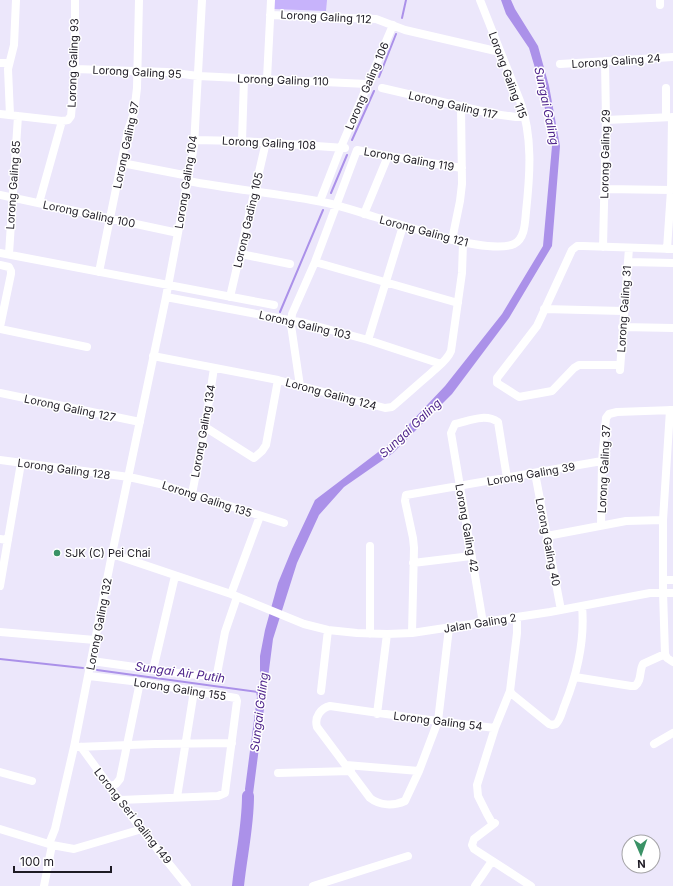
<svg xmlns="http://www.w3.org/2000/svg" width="673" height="886" font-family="Inter,sans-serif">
  <rect width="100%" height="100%" fill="#ece7fb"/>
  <path fill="#c7b3fb" d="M274,0H327L326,11L273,9Z"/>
  <path fill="#ab91e9" d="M501,0H511L515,9L538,46L549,86L560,146L552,246L509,318L452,394L393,453L344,487L319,515L297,563L273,639L253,794L248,813L245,789L257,697L256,691L260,682V656L265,630L278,583L292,549L315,500L394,440L445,386L502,314L543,246L552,146L541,88L529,48L506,14Z"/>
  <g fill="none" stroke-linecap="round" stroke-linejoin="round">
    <path stroke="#ab91e9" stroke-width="2" d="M402,18L406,0
      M379,77L396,34
      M352,140L374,91
      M331,193L347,155
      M280,312L323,210
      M0,659L83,668
      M97,670L258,692"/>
    <path stroke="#ab91e9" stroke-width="12" d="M238,886C241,856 248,827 248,796"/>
    <path stroke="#fff" stroke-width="8" d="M660,0V5
      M270,15L376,19L405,30L500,52
      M0,63H9
      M560,64L673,57
      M75,69L167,72L198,76L367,84
      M267,79L271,0
      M382,88L494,114L516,117H525
      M666,88V117
      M0,114L62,121L68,120L71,116L75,69V0
      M10,115L8,69L14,45L16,0
      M606,120L673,117
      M194,140L242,141L345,148
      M242,141L244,79
      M122,163L189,176
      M188,181C230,189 274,193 317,201C336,204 356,211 375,217C398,224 422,231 445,238C461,242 498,251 514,244C525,239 525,222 526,212C530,175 533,136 520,101L480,0
      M605,189L671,190
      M0,195L178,233
      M320,201L341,147L393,25
      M39,203L62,121
      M364,214L388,156
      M452,240L460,201L462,184L461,107
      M603,247L606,120L605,61
      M667,249L671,190L672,117
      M0,253L274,305
      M9,254L18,116
      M241,254L290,264
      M315,262L458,303
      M628,262L673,263
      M0,265L9,267L11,271V274L0,327
      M99,272L128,130L134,113L137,88L139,0
      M166,297L305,323L368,340L441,364
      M230,297L266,142
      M544,309L623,311
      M622,327L673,328
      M0,329L87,347
      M368,340L403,226
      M153,356L278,380L385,408L392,407C405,396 417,385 430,374C437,367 447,361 451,351L462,273L463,243
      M620,365H579L574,368L552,391L519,397L497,383V378L537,326L572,250L577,246H583L673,249
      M620,370L629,248
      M300,386L291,325L292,314L315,262L357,150L388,156L462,168
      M0,393L140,422
      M670,410L663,520V592L665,654L667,658L673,662
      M205,427L254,458L262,451L266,445L278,380
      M0,460L129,477L160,484L284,523
      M535,473L561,610
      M192,494L205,427L214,368
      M601,525L602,461L606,418L609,414L617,412L673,410
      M547,536L626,521L663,520
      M0,539L8,540
      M112,554L231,594L304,624L328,630L357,633L387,634L412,633L550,612L650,593H673
      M413,563L471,556
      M663,580H673
      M0,586L21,463
      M231,594L260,516
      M517,618V633L510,691L495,728L477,785L478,796L487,814L491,821L495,823L474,839L472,845L474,849L531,886
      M483,623L451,433L455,424C469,421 485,413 498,422L507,478
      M449,628L438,721L419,771L405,801C394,806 380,806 370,798L317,727C314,717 321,708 330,706C385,714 440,722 495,728
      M0,632L95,640
      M412,633L414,548L413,538L405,501L406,495L602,461
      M370,634V546
      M92,661L185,674L215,676L217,674L225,632L237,597
      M153,670L175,576
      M89,676L140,682L236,698L237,701L225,793L218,796L120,800
      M575,677L631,686H635C642,681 639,671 643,664L665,654
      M321,691L328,630
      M510,691L512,694L549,724L552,725L556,724C561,719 562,711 565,704C577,674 585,639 582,606
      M377,714L387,634
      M654,744L673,733
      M77,747L155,744L232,743
      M81,747L138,825L187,886
      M346,765L419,771
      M0,772L32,781
      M278,773L351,771
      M110,786L116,784L120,779L140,682
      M177,797L194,691
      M0,829L52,845L74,849L142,829
      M49,844L55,829L74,747L112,554L166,297L178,233L194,146L202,0
      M44,886L52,845
      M313,886L408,856
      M475,886L492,861"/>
  </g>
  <circle fill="#3a9266" stroke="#fff" stroke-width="1.5" cx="57" cy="553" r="4"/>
  <g text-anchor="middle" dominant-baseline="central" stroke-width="3" stroke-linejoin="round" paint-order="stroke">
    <g font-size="11" fill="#1e1b24" stroke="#fff">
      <text transform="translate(326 17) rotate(3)">Lorong Galing 112</text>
      <text transform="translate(616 61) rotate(-4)">Lorong Galing 24</text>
      <text transform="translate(73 63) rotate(-88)">Lorong Galing 93</text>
      <text transform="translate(137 72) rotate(3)">Lorong Galing 95</text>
      <text transform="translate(508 75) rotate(70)">Lorong Galing 115</text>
      <text transform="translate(283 80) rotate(2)">Lorong Galing 110</text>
      <text transform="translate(367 86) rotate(-67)">Lorong Galing 106</text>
      <text transform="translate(453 105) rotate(13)">Lorong Galing 117</text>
      <text transform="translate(269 143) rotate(3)">Lorong Galing 108</text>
      <text transform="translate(126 145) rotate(-78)">Lorong Galing 97</text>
      <text transform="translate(605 154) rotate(-89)">Lorong Galing 29</text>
      <text transform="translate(409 159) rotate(10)">Lorong Galing 119</text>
      <text transform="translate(186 182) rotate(-81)">Lorong Galing 104</text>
      <text transform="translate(13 185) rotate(-86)">Lorong Galing 85</text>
      <text transform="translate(89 214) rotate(12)">Lorong Galing 100</text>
      <text transform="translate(248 220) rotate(-77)">Lorong Gading 105</text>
      <text transform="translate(424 231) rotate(15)">Lorong Galing 121</text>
      <text transform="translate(624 309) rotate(-86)">Lorong Galing 31</text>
      <text transform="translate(305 325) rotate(13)">Lorong Galing 103</text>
      <text transform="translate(331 394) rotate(15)">Lorong Galing 124</text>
      <text transform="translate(70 408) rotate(12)">Lorong Galing 127</text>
      <text transform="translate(203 431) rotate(-80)">Lorong Galing 134</text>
      <text transform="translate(64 469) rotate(8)">Lorong Galing 128</text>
      <text transform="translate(604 469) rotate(-87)">Lorong Galing 37</text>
      <text transform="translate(531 474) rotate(-10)">Lorong Galing 39</text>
      <text transform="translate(207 499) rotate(18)">Lorong Galing 135</text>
      <text transform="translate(467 528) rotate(80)">Lorong Galing 42</text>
      <text transform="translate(548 542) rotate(79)">Lorong Galing 40</text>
      <text transform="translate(480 623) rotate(-9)">Jalan Galing 2</text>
      <text transform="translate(99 624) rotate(-79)">Lorong Galing 132</text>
      <text transform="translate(180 689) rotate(9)">Lorong Galing 155</text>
      <text transform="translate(438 721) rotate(7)">Lorong Galing 54</text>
      <text transform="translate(133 816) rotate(52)">Lorong Seri Galing 149</text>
    </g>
    <g font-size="11" fill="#1e1b24" stroke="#fff" text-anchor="start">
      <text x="65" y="553">SJK (C) Pei Chai</text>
    </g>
    <g font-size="12" font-style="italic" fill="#50268c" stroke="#fff">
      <text transform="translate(547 106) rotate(78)">Sungai Galing</text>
      <text transform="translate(410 428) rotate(-43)">Sungai Galing</text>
      <text transform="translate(180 672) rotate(8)">Sungai Air Putih</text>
      <text transform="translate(259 712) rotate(-83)">Sungai Galing</text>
    </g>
  </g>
  <g transform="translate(641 854) rotate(178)"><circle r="19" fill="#ffffff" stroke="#a5a4a7"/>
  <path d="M0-3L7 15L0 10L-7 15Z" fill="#3a9266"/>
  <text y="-6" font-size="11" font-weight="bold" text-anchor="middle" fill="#1e1b24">N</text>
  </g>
  <path d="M14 866v6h97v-6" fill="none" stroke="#1e1b24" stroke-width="2"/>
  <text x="20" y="866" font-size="12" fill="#1e1b24" stroke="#ffffff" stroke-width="3" paint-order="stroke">100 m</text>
</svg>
